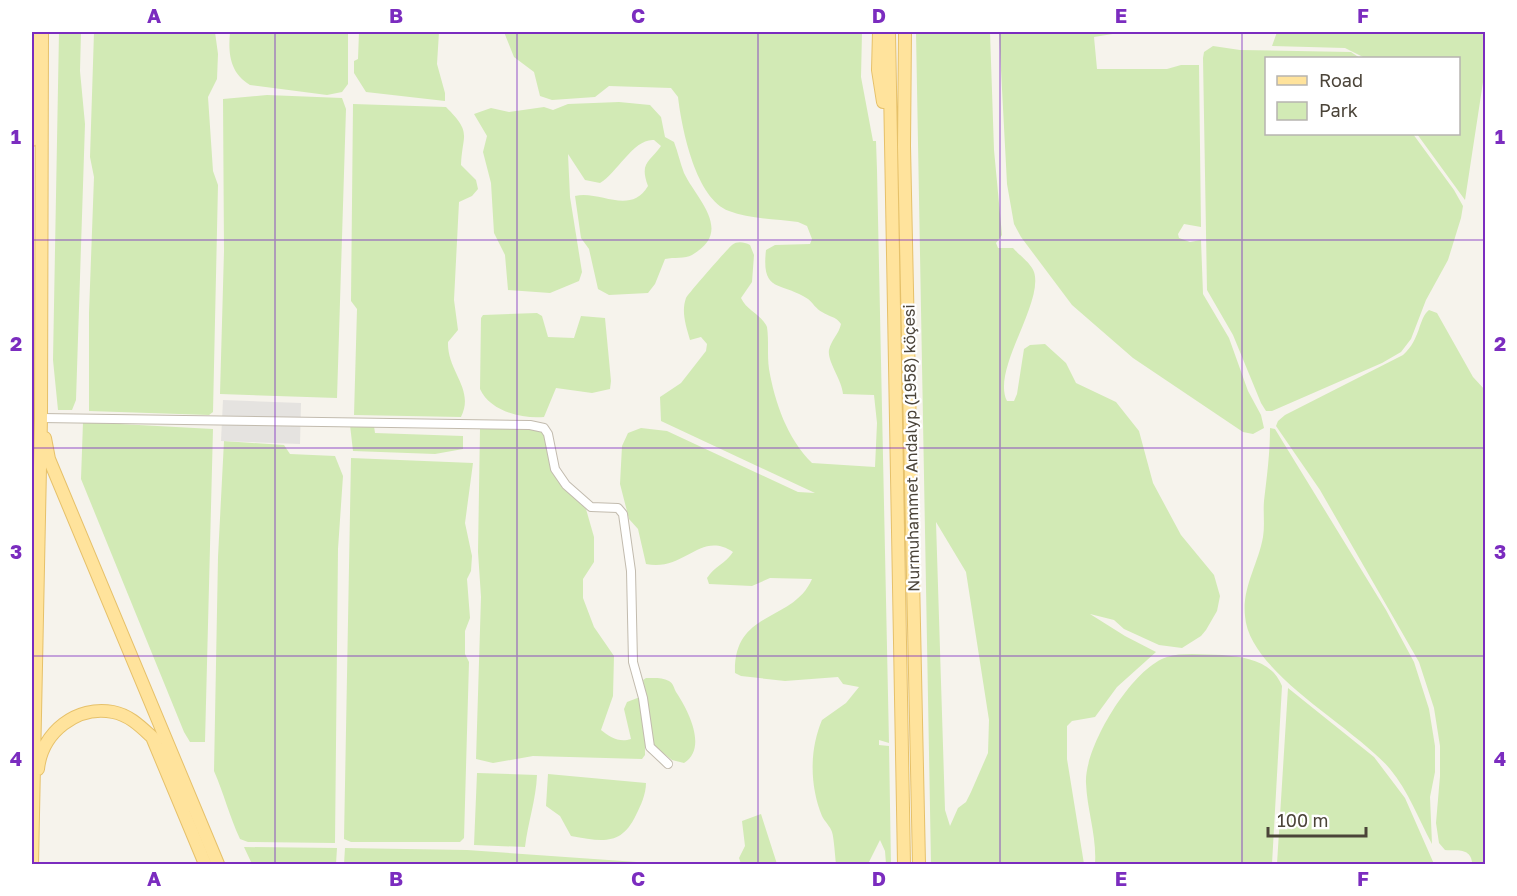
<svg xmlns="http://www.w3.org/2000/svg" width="1517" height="896" font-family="'Golos Text',sans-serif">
  <rect width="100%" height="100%" fill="#f6f3ec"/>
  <path fill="#d2eab5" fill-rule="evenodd" d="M59,32H81L80,71L85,124L76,400L72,410H58L53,360Z
    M94,32H215L218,54L217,79L208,97L213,171L218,185L213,412L209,415L89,411V313L94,177L90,157Z
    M230,32H348V84L342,92L327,95L250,85C230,73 228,54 230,32Z
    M359,32H439L437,64L445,93V101L366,92L354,73V61L358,59Z
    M504,32H862L861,77L873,141H876L877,170L889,743L879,740V745L889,746L891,864H886L885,851L880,840L868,864H836C835,856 834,838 832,832C830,826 825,822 822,816C810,786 809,751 822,720L846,703L859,687L843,684L838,677L785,681L741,676L735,673C733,609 793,623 812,579L770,578L752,586L709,584L707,578C714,567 726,563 733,552C700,530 685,572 646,564L638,529L629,519L620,484L622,446L628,433L641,428L667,431L798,492L815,493L661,421L660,397L681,383L706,351L707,344L701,337L690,340C686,326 681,312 686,298C688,294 728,248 732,245C737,241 744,242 750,245L754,255L752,282L741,298C747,311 761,314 767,327C769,341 767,355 769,369C775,403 787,438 812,463L875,467L877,423L874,395L843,394C842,380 827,361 829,350C831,340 839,334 841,324C836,316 829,317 822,312C816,309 813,303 808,299C781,281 761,294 766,250L775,245L810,244L812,239L807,226L798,222C777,219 750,219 729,211C696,199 682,130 678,97L671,88L609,86L595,97L552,100L540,96L534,72L514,57Z
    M916,32H990L994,150L1002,235L996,243L998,248H1013C1019,255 1031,263 1034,272C1044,303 991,370 1007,401H1014L1017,394L1024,349L1030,345L1045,344L1066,363L1076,383L1116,402L1139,431L1153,483L1181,535L1214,575L1220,596L1217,611L1206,630L1201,636L1182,648L1159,645L1124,629L1114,620L1090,614L1125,636L1156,652L1117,687L1095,717L1072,721L1067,726V759L1084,864H931ZM936,522L966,572L989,720L988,753L971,792L966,802L958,808L950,826L945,810Z
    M999,32H1125L1094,37L1097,69H1167L1181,65H1199L1201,227L1184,224L1178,234L1179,238L1190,242L1201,240L1203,294L1229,338L1248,391L1261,415L1264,428L1253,434L1243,432L1133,358L1072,305L1021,237L1014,224L1007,184Z
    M1277,32H1482L1485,41V69L1465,200L1417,134H1458V58H1365L1345,48L1272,46Z
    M1213,46L1240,50L1351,52L1360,58H1266V134H1413L1454,190L1463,206L1461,218L1448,260L1426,300L1411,339L1401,352L1382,363L1272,411H1266L1261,403L1233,335L1207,290L1203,58L1204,52Z
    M267,95L342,98L346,109L337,398L220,394L224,251L223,99Z
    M619,102L650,105L661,117L665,137L674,142C678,152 680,163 684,173C697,200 734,231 692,255C685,259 674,257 665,259L655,284L648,293L609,295L598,289L589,249L581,238L575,196C600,190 630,216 648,186C639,162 650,162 661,146L654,140C634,138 617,173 600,183L585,180L568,154L570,197L582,272L579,281L550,293L508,290L505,255L494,233L491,183L483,152L487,136L474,114L491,108L509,112L544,107L553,110L568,104Z
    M353,104L446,107C473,134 462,134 461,165L476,180L478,189L472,196L459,202L454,300L458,330L448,342C447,372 475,389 461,417L354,415L357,309L351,301Z
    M1429,310L1437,313L1473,377L1485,390V864H1469L1472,862C1470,847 1455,851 1445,850L1439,843L1436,823L1440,776V746L1434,708L1419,662L1320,490L1276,426L1278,421L1285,415L1403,355C1421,339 1418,319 1429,310Z
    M537,313L542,316L548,337L574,338L581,316L605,318L611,381L610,389L592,393L556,388L544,417C521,419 490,411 480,389L481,318L483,315Z
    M83,422L213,429L205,742H190L184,732L81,479Z
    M350,425L374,426L375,433L463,436V449L435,454L353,451Z
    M533,428L542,429L546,434L556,478L586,509L594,537V562L583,579V598L594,627L614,656L613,696L601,730C610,737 619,743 631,739L624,709L627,702L640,697L645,727V755L642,759L533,756L493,763L476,759L481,597L478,552L480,429Z
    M1270,428L1275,429L1386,610L1414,662L1429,709L1435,746V772L1430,797L1432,844C1418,818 1409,792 1390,769C1354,726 1249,673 1245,616C1242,587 1258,565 1263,537C1265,525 1263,513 1264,501C1267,476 1270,453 1270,428Z
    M224,441L284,445L290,454L335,456L343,476L338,549L335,843L248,842L240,839C229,815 224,794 214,771L218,557Z
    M351,458L473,463L465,523L472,556L471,571L467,579L470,618L465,631V654L469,662L464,838L460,842H351L344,839Z
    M1222,655C1246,657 1272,661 1282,686L1272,864H1095C1097,837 1087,810 1086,783C1084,747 1132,668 1167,657C1183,652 1206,655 1222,655Z
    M646,678C653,678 662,677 669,681C673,683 674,688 676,692C688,710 708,748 684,763L672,760L653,745L643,680Z
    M1288,688L1374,757L1405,798L1434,864H1277Z
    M477,773L537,775C536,800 528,822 525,847L474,845Z
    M548,774L646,783C646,794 641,805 636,815C621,847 601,841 571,836L560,816L546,806Z
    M761,814L777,864H741L739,858L745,846L742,821Z
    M244,847L337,848L336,864H252Z
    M345,848L467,850L637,862L638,864H344Z"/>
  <path fill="#e5e3e0" d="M223,400L301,403L300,444L221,441Z"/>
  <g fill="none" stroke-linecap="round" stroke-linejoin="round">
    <g stroke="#c2bbae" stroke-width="10">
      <path id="minor" d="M41,418L530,425L544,428L548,434L555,469L566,485L591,507L618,508L623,514L631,571L633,662L643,698L650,747L668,764"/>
    </g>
    <g stroke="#e6c16a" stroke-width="14">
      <path id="primary" d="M879,32L878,70L883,102
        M889,32L904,864
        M905,32L904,146L919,864
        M32,140L34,36
        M45,438L49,459L218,864
        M38,769C42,732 77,705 113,712C129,715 140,726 152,737L205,864
        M32,864L41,418L42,32"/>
    </g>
    <use href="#minor" stroke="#fff" stroke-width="8"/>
    <use href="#primary" stroke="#ffe39c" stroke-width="12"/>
  </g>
  <path fill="none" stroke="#7b2cbf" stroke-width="1.5" stroke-opacity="0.55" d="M275,32V864M517,32V864M758,32V864M1000,32V864M1242,32V864M32,240H1486M32,448H1486M32,656H1486"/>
  <g text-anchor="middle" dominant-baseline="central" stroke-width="4.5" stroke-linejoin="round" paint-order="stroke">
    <g font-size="16" fill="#4b4439" stroke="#fff">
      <text transform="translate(911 448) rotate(-91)">Nurmuhammet Andalyp (1958) köçesi</text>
    </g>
  </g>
  <rect width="1517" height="896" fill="none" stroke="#ffffff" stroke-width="66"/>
  <rect x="1265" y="57" width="195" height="78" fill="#ffffff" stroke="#b7b4b0" stroke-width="1.5"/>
  <rect x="1277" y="76" width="30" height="9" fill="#ffe39c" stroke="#b7b4b0" stroke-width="1.5"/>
  <text x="1319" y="87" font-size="18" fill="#4b4439">Road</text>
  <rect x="1277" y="102" width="30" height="18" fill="#d2eab5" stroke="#b7b4b0" stroke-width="1.5"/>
  <text x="1319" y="117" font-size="18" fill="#4b4439">Park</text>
  <path d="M1268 827v9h98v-9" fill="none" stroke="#4b4439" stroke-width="3"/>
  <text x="1277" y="827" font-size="18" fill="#4b4439" stroke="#ffffff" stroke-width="4.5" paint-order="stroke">100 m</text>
  <rect x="33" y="33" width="1451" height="830" fill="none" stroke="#7b2cbf" stroke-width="2"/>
  <g font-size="20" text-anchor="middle" font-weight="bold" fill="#7b2cbf">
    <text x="154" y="23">A</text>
    <text x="396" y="23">B</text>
    <text x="638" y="23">C</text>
    <text x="879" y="23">D</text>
    <text x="1121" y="23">E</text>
    <text x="1363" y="23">F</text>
    <text x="16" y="144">1</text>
    <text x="1500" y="144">1</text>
    <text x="16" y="351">2</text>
    <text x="1500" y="351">2</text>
    <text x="16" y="559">3</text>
    <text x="1500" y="559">3</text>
    <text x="16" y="766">4</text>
    <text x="1500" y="766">4</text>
    <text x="154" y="886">A</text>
    <text x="396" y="886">B</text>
    <text x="638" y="886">C</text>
    <text x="879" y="886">D</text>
    <text x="1121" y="886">E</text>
    <text x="1363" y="886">F</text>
  </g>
</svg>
